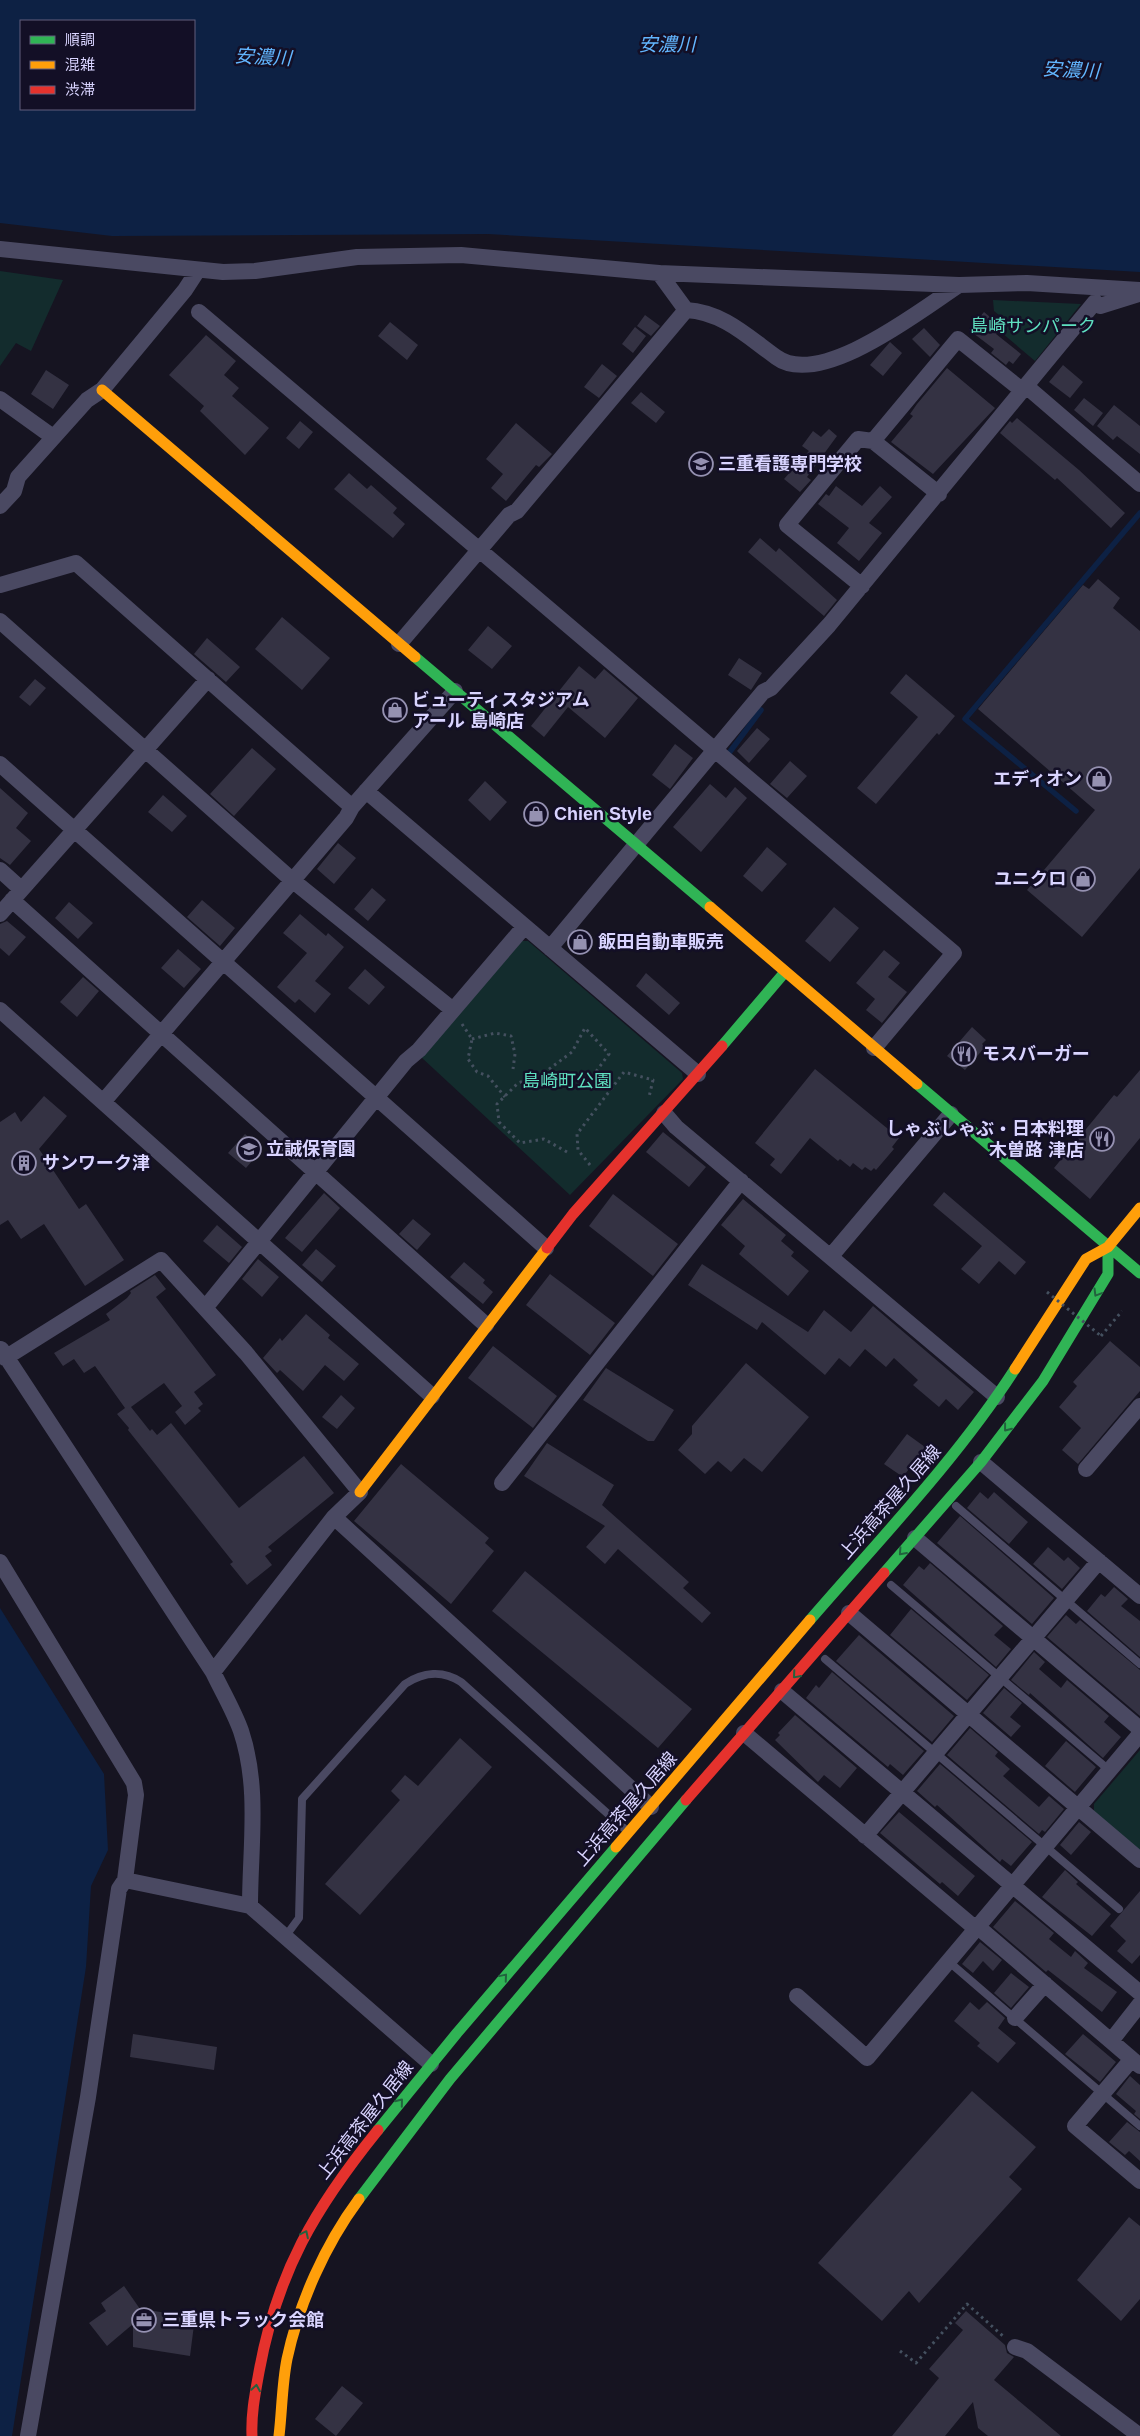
<svg xmlns="http://www.w3.org/2000/svg" width="1140" height="2436" font-family="Helvetica,'Noto Sans JP',sans-serif">
  <rect width="100%" height="100%" fill="#161421"/>
  <path fill="#132c2d" d="M0,271L63,280L31,351L16,343L0,366Z
    M993,300L1081,304L1035,361L1002,333L1010,324L994,311Z
    M522,941H528L682,1073L683,1079L570,1195L421,1057Z
    M1140,1750V1852L1094,1814V1804Z"/>
  <path fill="#0d2144" fill-rule="evenodd" d="M0,0H1140V272L488,234L112,236L0,223ZM194,21V109H21V21Z
    M0,1608L104,1774L108,1850L91,1886L86,1967L12,2436H0Z"/>
  <g fill="none" stroke-linecap="round" stroke-linejoin="round">
    <path stroke="#0d2144" stroke-width="5.5" d="M726,757L761,710
      M1076,811L965,719L1140,513"/>
  </g>
  <path fill="#343243" d="M984,312L1002,327L996,334L1021,354L1013,364L1009,361L1006,365L991,353L994,349L969,330Z
    M645,315L660,326L651,336L637,326Z
    M390,322L418,345L407,360L378,336Z
    M635,327L646,336L633,353L622,344Z
    M924,328L940,345L930,357L912,339Z
    M206,335L236,361L224,375L239,388L232,396L269,428L245,455L200,411L204,406L169,375Z
    M890,342L902,353L883,376L870,365Z
    M602,364L617,376L599,398L584,387Z
    M1063,365L1083,382L1070,398L1049,382Z
    M947,368L995,408L933,474L891,442L913,416L910,414L917,404Z
    M46,370L69,385L53,409L31,394Z
    M641,392L665,412L656,423L631,403Z
    M1084,398L1103,413L1093,426L1074,410Z
    M1114,405L1140,426V454L1117,436L1113,440L1097,426Z
    M1017,418L1079,470L1125,513L1111,528L1057,478L1055,480L1000,433L1010,421L1012,423Z
    M300,421L313,432L299,449L286,438Z
    M516,423L552,454L539,467L536,465L506,501L491,488L503,474L486,459Z
    M829,429L837,436L807,477L811,480L800,492L784,479L809,451L802,446L813,431L821,437Z
    M349,473L367,489L371,485L397,508L393,513L405,524L393,538L334,489Z
    M836,486L862,506L880,486L892,497L869,523L882,533L859,561L837,543L849,528L818,504L826,494L829,496Z
    M760,538L776,552L779,548L837,600L824,616L748,552Z
    M1098,579L1120,598L1113,608L1140,631V868L1082,937L1027,890L1095,810L978,709L1083,585L1089,589Z
    M282,617L330,658L302,690L255,649Z
    M488,626L512,646L492,669L468,650Z
    M207,638L240,667L226,682L194,654Z
    M739,658L762,673L751,690L728,675Z
    M579,666L595,679L604,669L638,698L605,738L568,707L544,737L531,726Z
    M906,674L955,716L939,735L937,733L876,804L857,788L918,717L890,693Z
    M35,679L46,688L30,706L19,697Z
    M757,728L770,739L749,763L737,751Z
    M675,744L693,758L670,789L652,775Z
    M252,748L276,769L234,816L210,794Z
    M790,761L807,776L787,798L770,784Z
    M485,781L507,802L490,821L468,800Z
    M710,784L726,798L735,787L747,798L701,852L673,827Z
    M0,788L28,813L16,828L31,841L10,865L0,858Z
    M163,795L187,816L172,832L148,812Z
    M338,843L356,858L334,884L317,869Z
    M767,847L787,864L762,892L743,876Z
    M372,888L386,900L368,921L354,909Z
    M202,900L235,928L220,946L187,917Z
    M69,902L93,923L78,939L55,918Z
    M834,907L859,928L830,962L805,941Z
    M300,914L326,936L328,933L344,947L315,981L331,994L315,1013L299,999L295,1003L277,987L307,953L283,933Z
    M7,921L26,937L9,956L0,948V924Z
    M178,949L201,969L184,988L161,968Z
    M884,950L900,963L888,977L907,992L882,1023L866,1010L875,999L856,983Z
    M365,969L385,987L369,1005L348,988Z
    M646,973L680,1003L669,1015L636,986Z
    M83,977L99,991L77,1017L60,1002Z
    M972,1027L986,1040L982,1044L985,1047L965,1070L947,1056Z
    M815,1069L899,1138L892,1147L894,1149L876,1170L874,1168L871,1171L865,1167L862,1170L853,1163L850,1167L840,1159L838,1161L810,1138L781,1174L770,1165L775,1159L755,1143Z
    M1140,1070V1138L1090,1199L1054,1168L1114,1095L1117,1097Z
    M44,1096L67,1116L39,1149L79,1209L86,1204L124,1260L85,1286L44,1224L21,1239L8,1220L0,1225V1122L15,1112L21,1122Z
    M663,1132L706,1167L689,1187L646,1152Z
    M245,1134L262,1149L246,1168L228,1153Z
    M944,1192L1026,1262L1015,1275L999,1261L979,1284L961,1269L982,1246L933,1205Z
    M324,1193L340,1208L302,1252L285,1238Z
    M613,1194L678,1244L653,1276L589,1226Z
    M743,1199L786,1235L781,1241L794,1252L791,1256L809,1271L788,1296L739,1254L745,1246L721,1225Z
    M413,1219L431,1234L417,1250L399,1234Z
    M217,1225L242,1247L229,1263L203,1241Z
    M316,1249L336,1266L322,1282L302,1265Z
    M258,1259L279,1277L262,1297L242,1279Z
    M464,1262L485,1280L483,1283L493,1292L483,1304L450,1277Z
    M702,1264L808,1332L824,1310L851,1332L873,1306L974,1392L958,1410L946,1399L939,1407L913,1385L918,1380L894,1358L886,1367L865,1349L850,1367L839,1358L825,1375L762,1322L757,1330L688,1285Z
    M550,1274L615,1323L590,1355L526,1305Z
    M155,1275L166,1289L156,1297L216,1375L194,1392L203,1404L198,1408L201,1411L185,1425L175,1412L182,1406L164,1383L131,1407L150,1431L152,1429L157,1435L171,1423L239,1508L304,1456L334,1493L268,1547L272,1551L265,1556L272,1565L247,1585L230,1564L233,1562L128,1430L129,1428L117,1414L125,1408L95,1366L84,1373L74,1359L63,1366L54,1353L110,1320L106,1314L127,1298L131,1293L130,1291Z
    M306,1314L330,1335L328,1338L359,1364L344,1381L325,1365L303,1391L280,1370L277,1373L263,1358L280,1338L282,1341Z
    M1110,1341L1140,1367V1391L1078,1464L1062,1450L1081,1428L1059,1407L1077,1386L1073,1382Z
    M493,1346L557,1396L533,1428L468,1378Z
    M746,1363L809,1417L762,1472L744,1458L731,1472L718,1461L705,1474L678,1450L692,1434V1426Z
    M606,1368L674,1410L654,1441H648L583,1400Z
    M341,1395L355,1408L337,1429L322,1417Z
    M907,1434L925,1447L903,1477L884,1464Z
    M547,1443L614,1485L602,1505L689,1582L683,1588L711,1613L702,1623L618,1549L605,1564L586,1547L605,1526L524,1476Z
    M401,1464L489,1538L485,1543L494,1551L451,1604L354,1521Z
    M980,1492L988,1499L994,1492L1028,1522L1009,1544L967,1508Z
    M960,1516L1054,1598L1032,1624L937,1543Z
    M1048,1547L1064,1561L1068,1557L1080,1568L1062,1589L1033,1564Z
    M930,1563L1003,1626L994,1635L1011,1649L996,1667L903,1585L919,1566L924,1570Z
    M525,1571L692,1709L658,1748L492,1611Z
    M1114,1587L1128,1599L1121,1606L1140,1621V1657L1087,1611L1101,1594L1105,1597Z
    M911,1609L989,1675L967,1700L890,1635Z
    M1066,1615L1076,1624L1080,1620L1140,1670V1716L1047,1637Z
    M859,1635L954,1716L932,1742L836,1661Z
    M1034,1652L1045,1662L1039,1669L1061,1688L1067,1680L1109,1716L1104,1722L1121,1737L1103,1758L1030,1693L1029,1695L1011,1680Z
    M832,1672L924,1751L903,1775L890,1764L888,1767L806,1698L816,1685L819,1688Z
    M1004,1688L1022,1703L1010,1717L1021,1726L1011,1737L983,1713Z
    M795,1715L857,1768L840,1788L824,1775L818,1782L775,1740L780,1735L778,1733Z
    M970,1728L998,1752L995,1756L1010,1769L1003,1776L1039,1807L1049,1796L1064,1809L1045,1832L1042,1830L1039,1834L947,1755Z
    M460,1738L492,1767L360,1915L325,1884L400,1800L391,1791L405,1775L418,1786Z
    M1066,1741L1096,1767L1075,1792L1045,1766Z
    M940,1764L1032,1842L1011,1866L1002,1859L1000,1862L937,1805L935,1807L917,1791Z
    M899,1812L975,1876L958,1896L942,1882L940,1884L880,1833Z
    M1079,1822L1091,1832L1071,1855L1060,1845Z
    M1065,1870L1078,1882L1076,1884L1111,1914L1092,1936L1042,1897Z
    M1140,1891V1955L1132,1964L1117,1951L1126,1941L1110,1926Z
    M1015,1901L1054,1933L1049,1939L1071,1957L1075,1951L1088,1963L1084,1968L1117,1992L1102,2012L1048,1970L1046,1972L993,1927Z
    M980,1942L1002,1960L993,1971L983,1961L973,1973L962,1964Z
    M1011,1973L1029,1987L1011,2008L994,1993Z
    M970,2002L979,2010L987,2002L1005,2018L998,2028L1016,2043L998,2063L977,2046L980,2043L954,2021Z
    M133,2034L217,2047L214,2070L130,2057Z
    M1083,2034L1116,2062L1100,2082L1065,2054Z
    M1130,2076L1140,2085V2119L1134,2114L1136,2111L1116,2094Z
    M972,2091L1036,2147L1009,2177L1022,2189L919,2303L909,2291L882,2321L818,2263Z
    M1127,2122L1140,2132V2161L1129,2151L1125,2155L1109,2142Z
    M1129,2217L1140,2226V2299L1121,2321L1077,2280Z
    M124,2286L140,2309L195,2317L190,2356L133,2347V2324L107,2346L89,2323L106,2311L101,2303Z
    M966,2311L1005,2345L1007,2353L1014,2357L994,2380L1061,2436H988L978,2428L973,2402L945,2436H892L939,2378L929,2369L963,2330L955,2323Z
    M342,2386L363,2403L336,2436L315,2419Z"/>
  <g fill="none" stroke-linecap="round" stroke-linejoin="round">
    <path stroke="#44505f" stroke-width="3" stroke-dasharray="2.5 4" stroke-linecap="butt" d="M462,1024L472,1039L468,1059L477,1072L488,1076L505,1097
      M472,1039L495,1033L511,1036L515,1054L513,1069
      M567,1152L544,1139L520,1143L499,1122L497,1104L518,1083L541,1075L572,1052L585,1028L609,1054L595,1073L611,1089
      M590,1165L578,1150L577,1134L624,1072L653,1080L649,1097
      M1101,1336L1122,1311
      M900,2351L916,2363L967,2304L1004,2337"/>
    <path stroke="#4a4962" stroke-width="8" d="M956,1506L1140,1664
      M891,1585L1109,1770
      M825,1659L1119,1909
      M285,1937L299,1918L302,1799L405,1684C423,1672 443,1670 461,1682L627,1831
      M948,1961L1140,2126"/>
    <path stroke="#4a4962" stroke-width="16" d="M0,249L223,272L255,271L357,257L461,255L659,273L959,285L1027,283L1140,290
      M659,273L686,310
      M686,310C723,312 748,337 776,357C820,390 922,309 959,285
      M199,312L954,953L874,1048
      M1026,386L1140,484
      M0,399L53,437
      M939,494L873,441L958,339L1023,391
      M0,506L14,491L18,477L87,400L102,390L185,290L198,270
      M0,585L76,563L352,807
      M862,586L787,525L858,439L873,441
      M0,621L292,880L453,1010
      M399,644L509,515L517,511L686,310
      M0,764L546,1248
      M366,791L698,1074
      M0,870L21,889
      M12,900L486,1325
      M0,914L208,679
      M550,948L763,692L771,688L829,625L1095,302L1100,306L1139,294
      M0,1010L432,1396
      M103,1102L346,818L352,807L455,691
      M664,1113L676,1127L997,1397
      M831,1256L951,1114
      M205,1308L406,1061L419,1050L524,927
      M1,1349L213,1672C222,1691 234,1711 241,1731C260,1788 250,1847 250,1906
      M5,1358L161,1260L246,1353L360,1492L334,1517L213,1672
      M981,1462L1140,1596
      M1086,1469L1140,1406
      M502,1483L741,1181
      M334,1517L651,1807
      M915,1538L1140,1729
      M0,1562L134,1783L136,1795L125,1880L119,1889L88,2097L28,2436
      M849,1613L1140,1860
      M782,1691L1140,1993
      M744,1733L969,1923L978,1927L1140,2066
      M865,1836L1099,1561
      M125,1880L250,1906L431,2064
      M797,1996L867,2058L1140,1734
      M1015,2018L1045,1984
      M1111,2041L1140,2004
      M1132,2059L1075,2126L1140,2181
      M1015,2347L1027,2351L1140,2436"/>
    <path stroke="#30b455" stroke-width="11" d="M415,657L710,907
      M722,1046L785,972
      M917,1084L1140,1273
      M884,1573L981,1462L1043,1381L1108,1274V1247
      M810,1620C880,1539 957,1459 1015,1369
      M378,2130L457,2033L616,1847
      M359,2199L450,2079L686,1800"/>
    <path stroke="#ff9f0a" stroke-width="11" d="M102,390L415,657
      M710,907L917,1084
      M1015,1369L1086,1259L1108,1247L1140,1208
      M360,1492L547,1248
      M616,1847L810,1620
      M279,2436C282,2411 282,2384 287,2359C299,2303 325,2245 359,2199"/>
    <path stroke="#e5322d" stroke-width="11" d="M547,1248L573,1214L722,1046
      M686,1800L884,1573
      M252,2436C251,2414 255,2394 259,2372C277,2272 315,2208 378,2130"/>
    <path stroke="#44505f" stroke-width="3" stroke-dasharray="2.5 4" stroke-linecap="butt" d="M1047,1292L1101,1336"/>
  </g>
  <defs><path id="oneway-chevron" d="M-2-3.5L2.5 0L-2 3.5" fill="none" stroke-width="1.6" stroke-linecap="round" stroke-linejoin="round" transform="scale(1.25)"/></defs>
  <g stroke="#22623e">
    <use href="#oneway-chevron" transform="translate(1097 1293) rotate(121)"/>
    <use href="#oneway-chevron" transform="translate(1007 1428) rotate(128)"/>
    <use href="#oneway-chevron" transform="translate(902 1552) rotate(132)"/>
    <use href="#oneway-chevron" transform="translate(796 1675) rotate(131)"/>
    <use href="#oneway-chevron" transform="translate(504 1977) rotate(-50)"/>
    <use href="#oneway-chevron" transform="translate(400 2102) rotate(-51)"/>
    <use href="#oneway-chevron" transform="translate(305 2234) rotate(-64)"/>
    <use href="#oneway-chevron" transform="translate(256 2388) rotate(-81)"/>
  </g>
  <defs>
    <g id="school-ring" transform="scale(1.25)"><circle r="9.5" fill="#130f26" stroke="#9591b1" stroke-width="1.5"/><path d="M0-5L7-2L0 1L-7-2ZM-4 1L0 2.5L4 1V4Q0 6-4 4Z" fill="#9591b1"/></g>
    <g id="shop-ring" transform="scale(1.25)"><circle r="9.5" fill="#130f26" stroke="#9591b1" stroke-width="1.5"/><path d="M-5-2.5h2.3a2.7 3.5 0 0 1 5.4 0H5L5.5 6h-11ZM-1.5-2.5h3a1.5 2.3 0 0 0-3 0Z" fill="#9591b1"/></g>
    <g id="restaurant-ring" transform="scale(1.25)"><circle r="9.5" fill="#130f26" stroke="#9591b1" stroke-width="1.5"/><path d="M-5-6h1v4h1v-4h1v4h1v-4h1v5L-1.5 .5V6h-2V.5L-5-1ZM5-6V6H3V1.5H1.5Q1.5-4 5-6Z" fill="#9591b1"/></g>
    <g id="building-ring" transform="scale(1.25)"><circle r="9.5" fill="#130f26" stroke="#9591b1" stroke-width="1.5"/><path d="M-4-6H4V6H1V3H-1V6H-4ZM-2.5-4.3h1.7v1.8h-1.7ZM.8-4.3h1.7v1.8H.8ZM-2.5-1h1.7V.8h-1.7ZM.8-1h1.7V.8H.8Z" fill="#9591b1"/></g>
    <g id="office-ring" transform="scale(1.25)"><circle r="9.5" fill="#130f26" stroke="#9591b1" stroke-width="1.5"/><path d="M-6-3h4V-5.5h4V-3h4V5H-6ZM-1-4.5V-3h2v-1.5ZM-6 0V1H6V0Z" fill="#9591b1"/></g>
  </defs>
  <g fill-rule="evenodd">
    <use href="#school-ring" x="701" y="464"/>
    <use href="#shop-ring" x="395" y="710"/>
    <use href="#shop-ring" x="1099" y="779"/>
    <use href="#shop-ring" x="536" y="814"/>
    <use href="#shop-ring" x="1083" y="879"/>
    <use href="#shop-ring" x="580" y="942"/>
    <use href="#restaurant-ring" x="964" y="1054"/>
    <use href="#restaurant-ring" x="1102" y="1139"/>
    <use href="#school-ring" x="249" y="1149"/>
    <use href="#building-ring" x="24" y="1163"/>
    <use href="#office-ring" x="144" y="2320"/>
  </g>
  <g text-anchor="middle" dominant-baseline="central" stroke-width="5" stroke-linejoin="round" paint-order="stroke">
    <g font-size="18" fill="#5fe0c0" stroke="#130f26">
      <text x="1033" y="326">島崎サンパーク</text>
      <text x="567" y="1081">島崎町公園</text>
    </g>
    <g font-size="18" font-weight="bold" fill="#d9d4ff" stroke="#130f26" text-anchor="start">
      <text x="718" y="464">三重看護専門学校</text>
      <text x="412" y="700">ビューティスタジアム<tspan x="412" dy="21">アール 島崎店</tspan></text>
      <text x="1082" y="779" text-anchor="end">エディオン</text>
      <text x="554" y="814">Chien Style</text>
      <text x="1066" y="879" text-anchor="end">ユニクロ</text>
      <text x="598" y="942">飯田自動車販売</text>
      <text x="982" y="1054">モスバーガー</text>
      <text x="1084" y="1129" text-anchor="end">しゃぶしゃぶ・日本料理<tspan x="1084" dy="21">木曽路 津店</tspan></text>
      <text x="266" y="1149">立誠保育園</text>
      <text x="42" y="1163">サンワーク津</text>
      <text x="162" y="2320">三重県トラック会館</text>
    </g>
    <g font-size="18" fill="#d9d4ff" stroke="#130f26">
      <text transform="translate(890 1502) rotate(-49)">上浜高茶屋久居線</text>
      <text transform="translate(626 1809) rotate(-49)">上浜高茶屋久居線</text>
      <text transform="translate(365 2120) rotate(-52)">上浜高茶屋久居線</text>
    </g>
    <g font-size="19" font-style="italic" fill="#62b6ff" stroke="#130f26">
      <text x="667" y="44">安濃川</text>
      <text transform="translate(263 57) rotate(3)">安濃川</text>
      <text transform="translate(1071 70) rotate(3)">安濃川</text>
    </g>
  </g>
  <rect x="20" y="20" width="175" height="90" fill="#130f26" stroke="#625e7d"/>
  <rect x="30" y="36" width="25" height="8" fill="#30b455" stroke="#625e7d"/>
  <text x="65" y="45" font-size="15" fill="#d9d4ff">順調</text>
  <rect x="30" y="61" width="25" height="8" fill="#ff9f0a" stroke="#625e7d"/>
  <text x="65" y="70" font-size="15" fill="#d9d4ff">混雑</text>
  <rect x="30" y="86" width="25" height="8" fill="#e5322d" stroke="#625e7d"/>
  <text x="65" y="95" font-size="15" fill="#d9d4ff">渋滞</text>
</svg>
